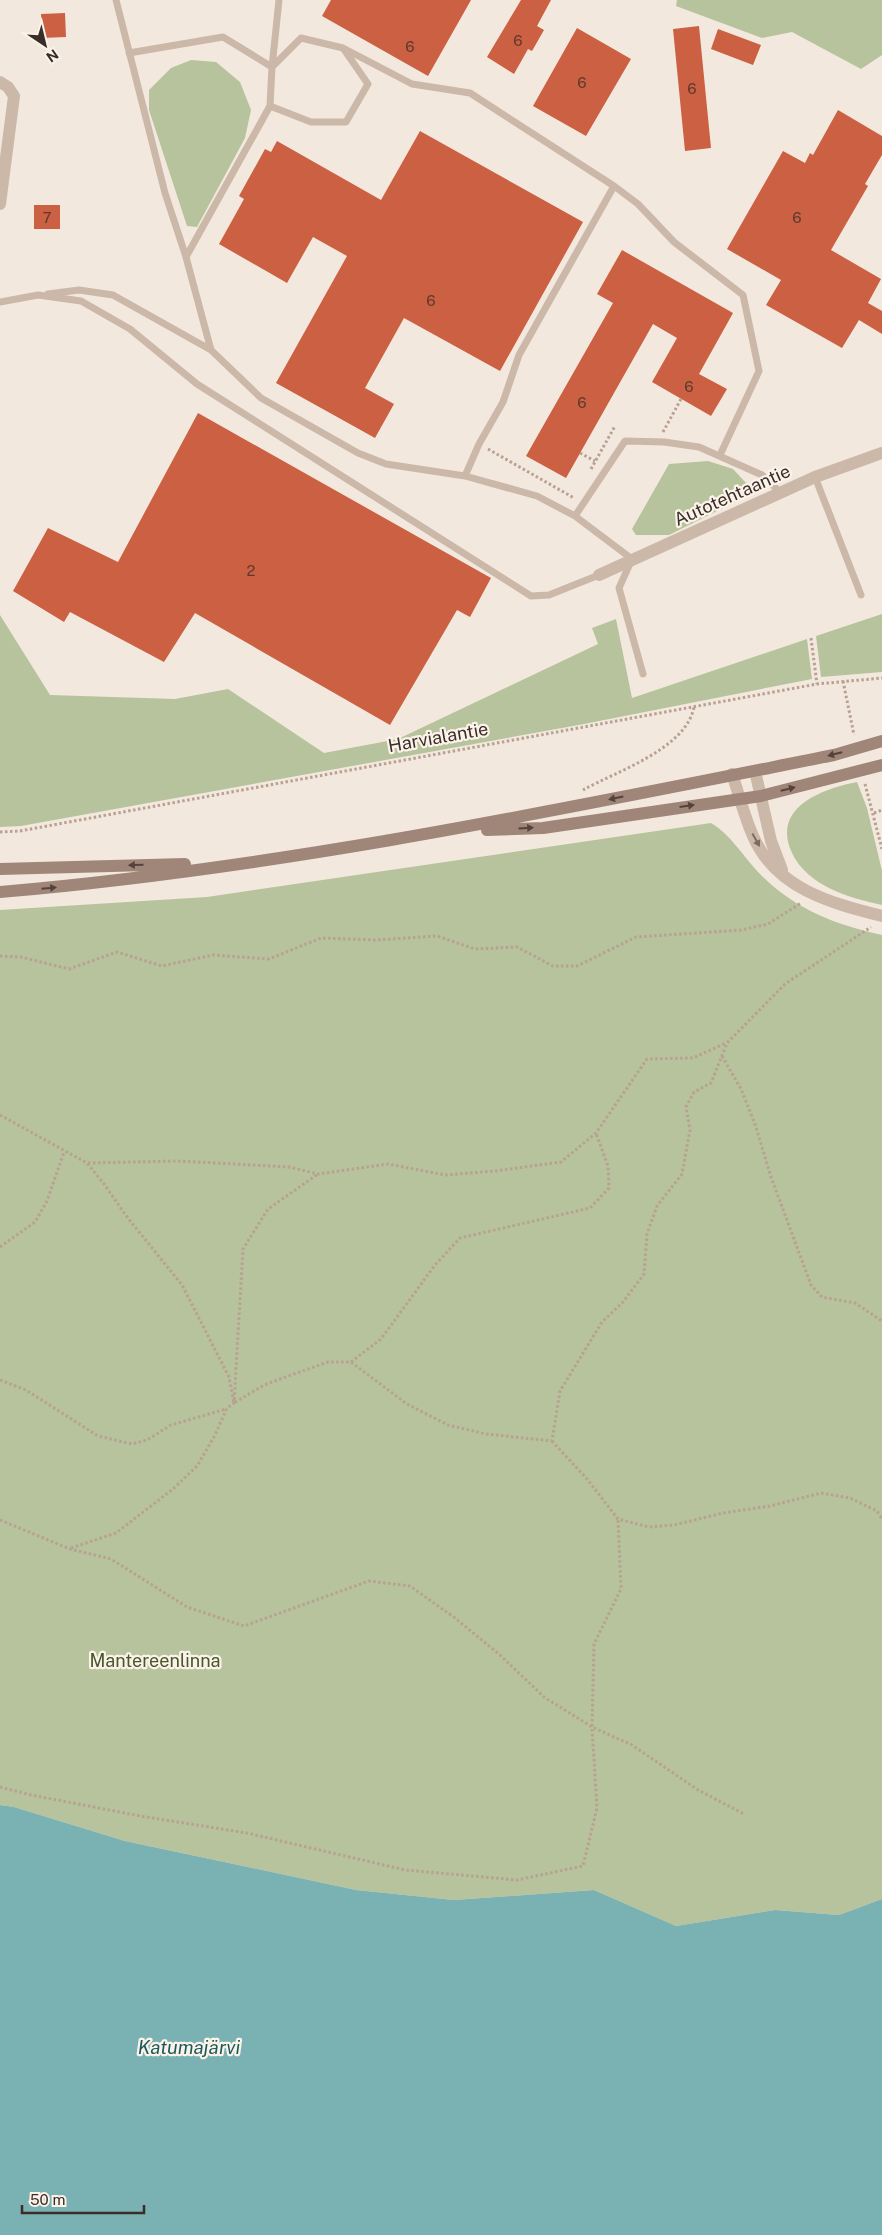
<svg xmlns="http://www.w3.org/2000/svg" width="882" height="2235" font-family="'Public Sans',sans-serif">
  <rect width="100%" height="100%" fill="#f3e8dd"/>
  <path fill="#b7c39c" d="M677,0H882V55L861,69L792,32L762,38L676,6Z
    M191,60L216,62L240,82L251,110L245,138L197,227L187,226L149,110V90L171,68Z
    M708,461L733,469L747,484L745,497L669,535H636L632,529L669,464Z
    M882,614V672L821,677L816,636Z
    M0,615L50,695L175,699L228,689L324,753L398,739L598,644L592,628L616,619L632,698L807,639L812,679L584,724L21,826L0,827Z
    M857,782L867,808L882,871V905C865,901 847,897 831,889C816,882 799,869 792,853C771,808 821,789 857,782Z
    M711,823C730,834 743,856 758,872C794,909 833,924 882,935V1899L839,1915L775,1910L676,1926L594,1890L454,1900L356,1890L125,1841L14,1807L0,1805V910L207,897Z"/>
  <path fill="#7ab1b2" d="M0,1805L14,1807L125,1841L356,1890L454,1900L594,1890L676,1926L775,1910L839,1915L882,1899V2235H0Z"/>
  <path fill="#cc6042" d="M331,0H471L428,76L322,16Z
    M521,0H551L537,26L544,30L532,51L528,49L514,74L487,57Z
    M65,13L66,37L42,38L41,14Z
    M699,26L711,148L685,151L673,29Z
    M577,28L631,59L586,136L533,106Z
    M718,29L761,45L753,65L711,49Z
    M838,110L882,136V155L865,184L868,186L831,250L881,279L868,303L882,311V334L859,320L842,348L766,305L781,280L727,249L783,151L805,163L810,153L813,155Z
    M420,131L583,222L500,371L404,318L365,388L394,404L375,438L276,383L347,256L313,237L287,283L219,244L244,199L239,196L265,149L271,152L277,141L381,200Z
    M34,205H60V229H34Z
    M622,250L733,313L699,374L727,389L711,416L652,382L677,338L653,324L566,478L526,456L613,303L597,294Z
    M198,413L491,578L470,617L457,610L390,725L195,613L164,662L70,612L64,622L13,591L48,528L118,562Z"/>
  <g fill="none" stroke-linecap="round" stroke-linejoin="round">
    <path stroke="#b8a192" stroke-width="3" stroke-dasharray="2.5 2.5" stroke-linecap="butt" d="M663,432L681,399
      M488,449L574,498
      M580,453L595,461
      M591,469L615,426
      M811,638L817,684
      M843,681L854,735
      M865,784L882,849
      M583,790C617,771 686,749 694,707
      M874,813L882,810
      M0,832L20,831L817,684L882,678
      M0,956L21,957L69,969L117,952L162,966L213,955L269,959L321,938L376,940L437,936L475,949L517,947L553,966H577L636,937L741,930L768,924L801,903
      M722,1056L741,1089L755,1124L771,1177L811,1285L822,1297L855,1303L882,1321
      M0,1115L87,1163L104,1184L127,1217L182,1285L229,1377L234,1403L264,1385L291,1375L328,1362H351L407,1404L448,1425L486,1434L552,1441L560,1391L602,1322L623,1302L644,1274L647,1234L657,1206L682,1174L690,1130L686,1107L694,1092L711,1083L727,1043L785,984L871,927
      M88,1163L178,1161L289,1167L318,1174L388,1164L445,1175L495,1171L561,1162L596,1133L647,1059L693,1058L726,1043
      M0,1247L35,1222L47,1201L64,1152
      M351,1362L381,1339L435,1265L460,1238L590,1208L609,1188L608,1166L596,1133
      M0,1380L26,1390L98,1436L132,1444L147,1440L171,1425L226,1409
      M552,1441L587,1479L618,1519L649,1527L674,1525L723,1513L770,1506L821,1493L850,1498L877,1511L882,1519
      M0,1520L70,1549L111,1559L187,1607L244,1626L369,1581L410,1586L455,1618L500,1655L544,1697L592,1727L632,1745L698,1790L744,1814
      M71,1548L116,1533L173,1489L197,1466L214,1437L227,1408L234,1403L243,1249L268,1209L318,1174
      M0,1787L31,1795L146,1817L247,1833L405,1870L517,1880L583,1866L597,1808L592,1727L594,1644L621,1589L618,1519"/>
    <path stroke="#ccb8a8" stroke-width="7" d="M116,0L165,193L186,257L211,350L261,398L358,453L386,464L465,476L537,496L575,516
      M343,48L412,84L470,93L614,186L638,204L674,242L743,295L759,371L720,455
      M129,53L223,37L272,67L279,0
      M186,257L270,106L311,122H346L368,84L343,48L301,38L272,67L270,106
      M48,294L79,290L113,295L211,350
      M0,302L38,295L81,301L130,329L197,384L531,596L549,595L599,575
      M465,476L479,444L503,402L519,355L614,186
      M815,477L861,595
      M643,674L619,588L632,559L575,516L625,441L664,442L699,447L762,475L781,493"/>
    <path stroke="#ccb8a8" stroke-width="12" d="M0,82L8,87L14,96L0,204
      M599,575L815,477L882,453
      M755,771L771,841L782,870
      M732,774C739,794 744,816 753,836C776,889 831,903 882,916"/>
    <path stroke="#a08679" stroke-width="12" d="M487,830L543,828L761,796L882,765
      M0,869L185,864
      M0,892C281,868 558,810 834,755L882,741"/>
  </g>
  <defs><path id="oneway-solid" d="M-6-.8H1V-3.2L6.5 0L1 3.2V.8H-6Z" transform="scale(1.25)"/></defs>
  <g fill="#53433c">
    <use href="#oneway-solid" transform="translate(835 754) rotate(166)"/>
    <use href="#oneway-solid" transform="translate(788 789) rotate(-14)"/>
    <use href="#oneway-solid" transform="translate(616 798) rotate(168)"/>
    <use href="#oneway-solid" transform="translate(687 806) rotate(-8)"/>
    <use href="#oneway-solid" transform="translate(526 828) rotate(-3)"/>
    <use href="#oneway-solid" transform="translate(136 865) rotate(179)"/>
    <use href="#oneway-solid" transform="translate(49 888) rotate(-5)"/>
  </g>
  <use fill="#7b6c62" href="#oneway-solid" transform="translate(756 840) rotate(61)"/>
  <g text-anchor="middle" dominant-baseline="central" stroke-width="4.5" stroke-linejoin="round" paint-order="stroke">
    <g font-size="15" fill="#5e3a2e">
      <text x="518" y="40">6</text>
      <text x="410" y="46">6</text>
      <text x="582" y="82">6</text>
      <text x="692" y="88">6</text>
      <text x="47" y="217">7</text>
      <text x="797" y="217">6</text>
      <text x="431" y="300">6</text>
      <text x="689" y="386">6</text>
      <text x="582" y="402">6</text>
      <text x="251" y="570">2</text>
    </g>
    <g font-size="18" fill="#392d28" stroke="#fbf2e9">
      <text transform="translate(732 495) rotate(-24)">Autotehtaantie</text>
      <text transform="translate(438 737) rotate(-10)">Harvialantie</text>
    </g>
    <g font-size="18" fill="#49582b" stroke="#fbf2e9">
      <text x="155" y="1660">Mantereenlinna</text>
    </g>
    <g font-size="19" font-style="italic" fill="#1b5a5c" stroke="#fbf2e9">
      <text x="189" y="2047">Katumajärvi</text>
    </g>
  </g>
  <g transform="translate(45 45) rotate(145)" stroke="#fbf2e9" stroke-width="4" paint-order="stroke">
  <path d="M0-4L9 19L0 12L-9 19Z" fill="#392d28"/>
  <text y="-8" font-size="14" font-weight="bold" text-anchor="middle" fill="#392d28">N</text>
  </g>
  <path d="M22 2205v8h122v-8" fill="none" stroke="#392d28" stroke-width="2.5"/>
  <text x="30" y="2205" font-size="15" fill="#392d28" stroke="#fbf2e9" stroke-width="4" paint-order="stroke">50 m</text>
</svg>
